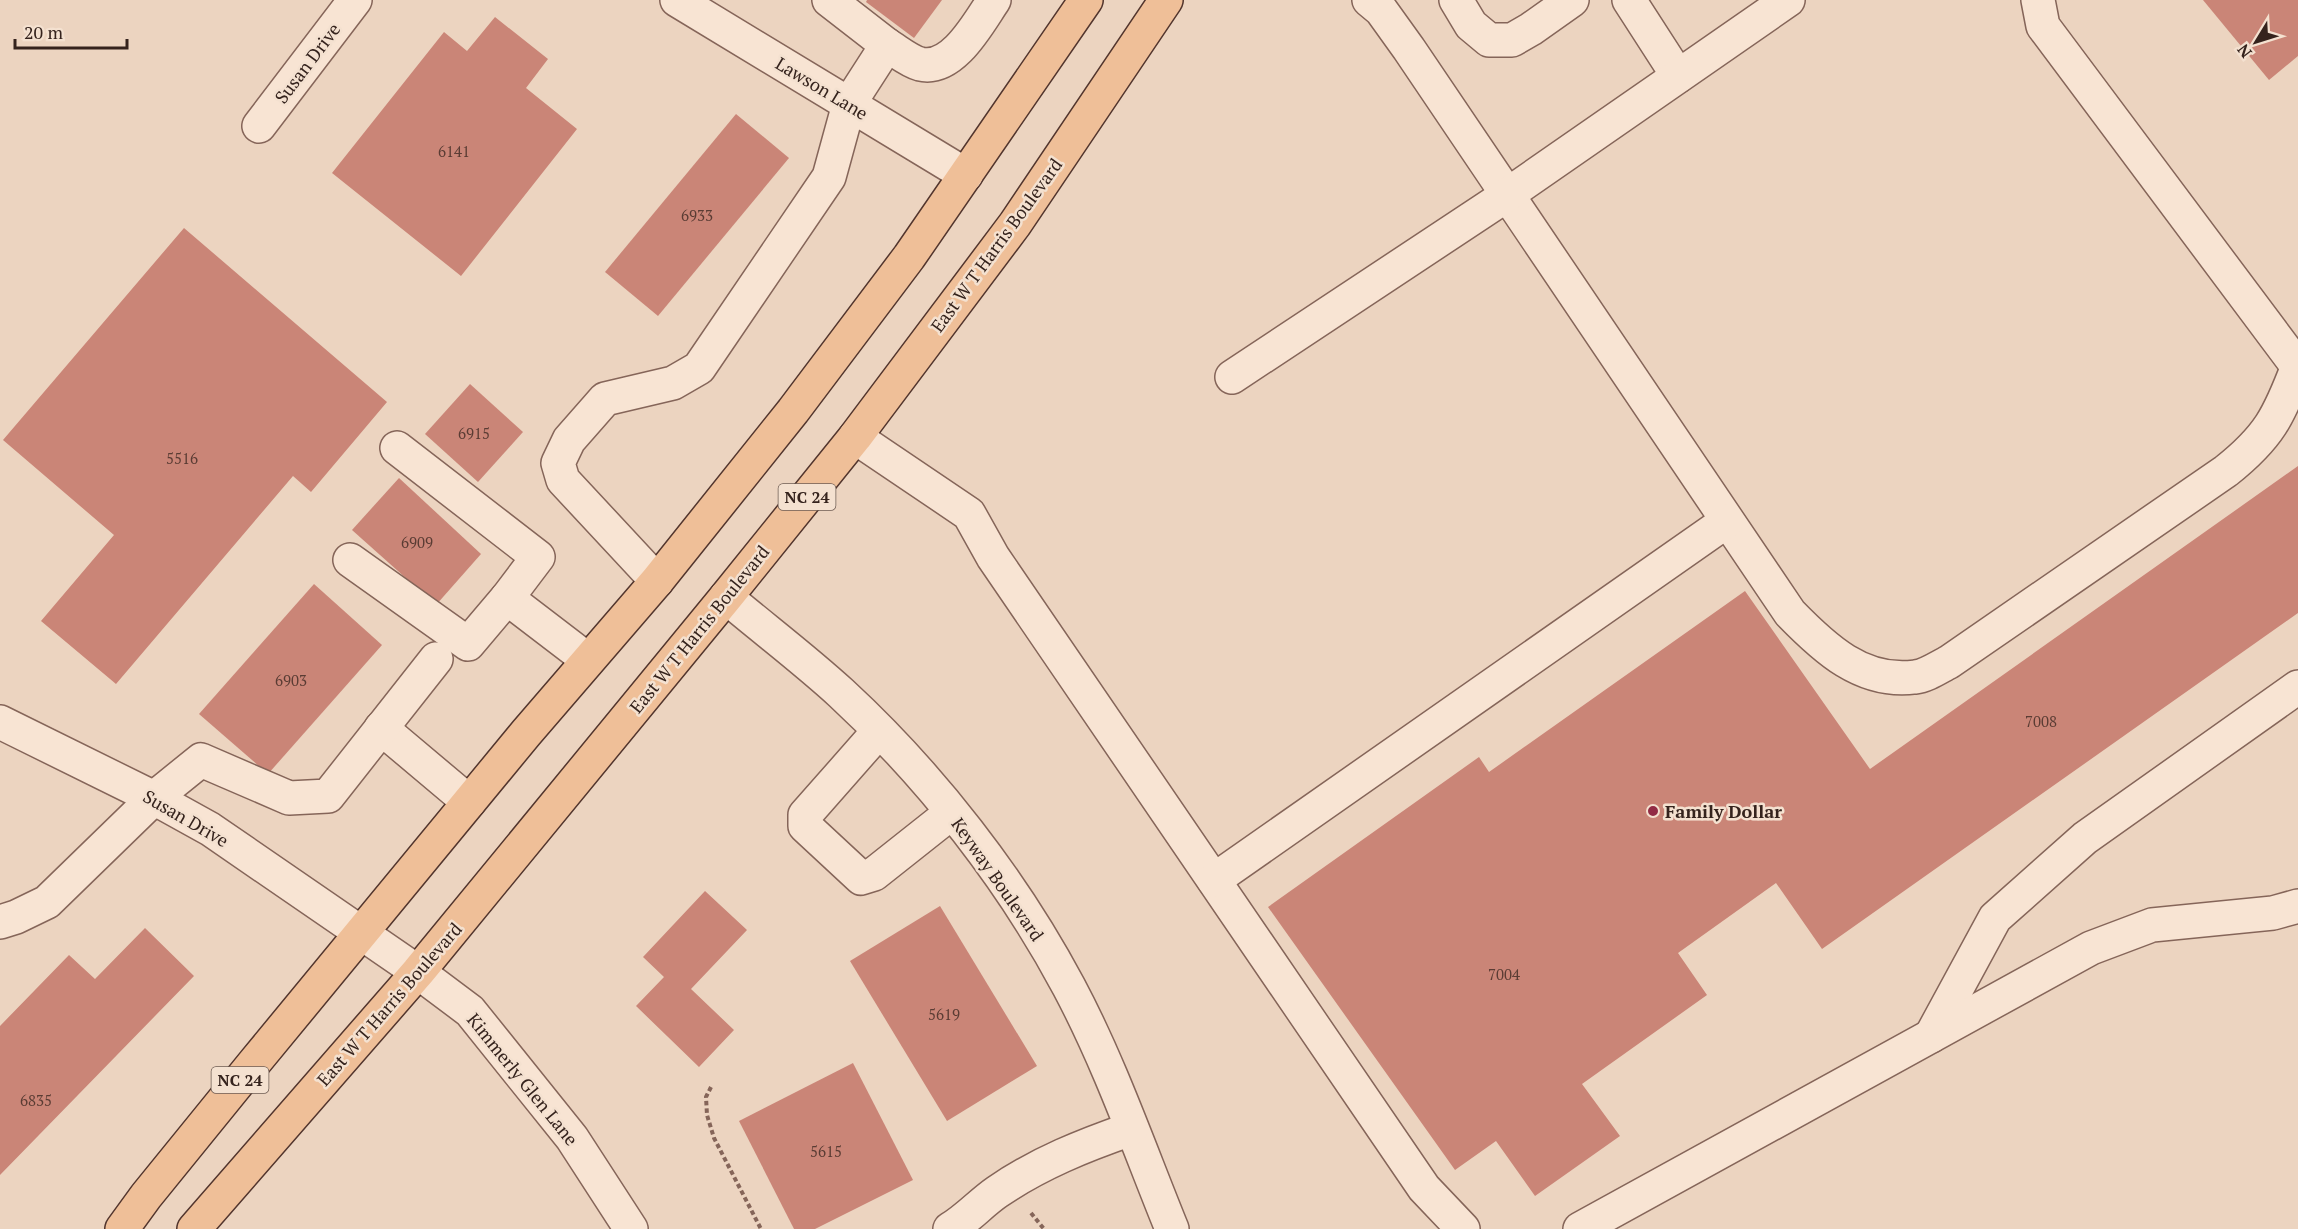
<svg xmlns="http://www.w3.org/2000/svg" width="2298" height="1229" font-family="'PT Serif',serif">
<style>
.building{fill:#ca8577}
.lines{fill:none;stroke-linecap:round;stroke-linejoin:round}
.minor-casing{stroke:#856559;stroke-width:36}
.major-casing{stroke:#52352d;stroke-width:36}
.path{stroke:#856559;stroke-width:4;stroke-dasharray:4.5 3;stroke-linecap:butt}
.minor{stroke:#f8e4d3;stroke-width:33}
.major{stroke:#efbf98;stroke-width:33}
.poi-dot{fill:#922b45;stroke:#f4e1d0;stroke-width:2}
.labels{text-anchor:middle;dominant-baseline:central;stroke-width:5;stroke-linejoin:round;paint-order:stroke}
.number-label{font-size:15px;fill:#5a3c34}
.shield{fill:#f4e1d0;stroke:#6e5c53;stroke-width:1.5}
.shield-label{font-size:16px;font-weight:bold;fill:#35231d}
.street-label{font-size:18px;fill:#35231d;stroke:#f4e1d0}
.poi-label{font-size:18px;font-weight:bold;fill:#35231d;stroke:#f4e1d0;text-anchor:start}
</style>
<rect width="100%" height="100%" fill="#ecd4c0"/>
<g class="building">
<polygon points="867,0 942,0 914,38 866,2"/>
<polygon points="2203,0 2298,0 2298,56 2269,80"/>
<polygon points="495,17 548,59 526,88 577,129 461,276 332,173 444,32 467,51"/>
<polygon points="736,114 789,158 658,316 605,272"/>
<polygon points="184,228 387,402 311,492 293,476 116,684 41,621 114,535 3,440"/>
<polygon points="470,384 523,432 478,482 425,434"/>
<polygon points="2298,466 2298,613 1822,949 1776,883 1678,953 1707,995 1582,1084 1620,1136 1535,1196 1496,1141 1455,1170 1268,907 1479,757 1489,772 1745,591 1870,769"/>
<polygon points="399,478 481,554 436,605 352,530"/>
<polygon points="314,584 382,645 268,774 199,714"/>
<polygon points="705,891 747,930 691,989 734,1030 699,1067 636,1006 664,977 643,957"/>
<polygon points="940,906 1037,1066 947,1121 850,961"/>
<polygon points="145,928 194,976 0,1175 0,1026 69,955 95,979"/>
<polygon points="853,1063 913,1180 815,1229 794,1229 739,1121"/>
</g>
<g class="lines">
<g class="minor-casing">
<g id="minor">
<polyline points="677,0 966,175"/>
<polyline points="829,0 887,45"/>
<path d="M 1369,0 L 1381,10 L 1409,49 L 1790,613 C 1824,648 1862,684 1915,677 C 1926,676 1939,667 1949,662 L 2226,471 C 2269,437 2279,416 2298,366"/>
<polyline points="1456,0 1471,25 1489,40 1512,40 1531,29 1572,0"/>
<polyline points="1629,0 1678,76"/>
<polyline points="2038,0 2043,26 2298,367"/>
<polyline points="259,126 355,0"/>
<polyline points="1232,377 1507,195 1788,0"/>
<polyline points="855,437 969,514 993,557 1424,1188 1463,1229"/>
<polyline points="397,448 538,557 507,598 588,660"/>
<polyline points="350,560 468,644 507,598"/>
<path d="M 657,581 L 563,480 L 558,463 L 569,440 L 605,399 L 673,383 L 699,368 L 829,177 L 849,104 L 887,45 C 897,51 909,61 920,64 C 953,72 979,22 994,0"/>
<path d="M 726,597 C 764,629 805,660 841,693 C 931,776 1012,880 1069,987 C 1110,1064 1139,1148 1172,1229"/>
<polyline points="0,722 154,798 210,829 418,972 470,1011 572,1138 631,1229"/>
<polyline points="381,728 469,802"/>
<polyline points="879,731 805,815 805,826 861,878 874,874 951,813"/>
<polyline points="1214,880 1727,521"/>
<polyline points="0,922 16,917 47,902 154,798 201,760 289,798 328,796 436,659"/>
<polyline points="1931,1036 1995,918 2085,838 2298,687"/>
<path d="M 950,1229 C 967,1219 981,1203 997,1192 C 1039,1163 1085,1145 1131,1129"/>
<polyline points="1580,1229 2091,948 2152,925 2273,913 2298,906"/>
</g>
</g>
<g class="major-casing">
<g id="major">
<polyline points="122,1229 146,1196 254,1063 526,733 657,581 793,411 909,257 1086,0"/>
<polyline points="194,1229 418,972 726,597 855,437 1015,224 1166,0"/>
</g>
</g>
<g class="path">
<polyline points="711,1087 706,1097 707,1115 714,1138 761,1229"/>
<polyline points="1031,1213 1044,1229"/>
</g>
<use href="#minor" class="minor"/>
<use href="#major" class="major"/>
</g>
<circle class="poi-dot" cx="1653" cy="811" r="6"/>
<g class="labels">
<g class="number-label">
<text x="454" y="151">6141</text>
<text x="697" y="215">6933</text>
<text x="474" y="433">6915</text>
<text x="182" y="458">5516</text>
<text x="417" y="542">6909</text>
<text x="291" y="680">6903</text>
<text x="2041" y="721">7008</text>
<text x="1504" y="974">7004</text>
<text x="944" y="1014">5619</text>
<text x="36" y="1100">6835</text>
<text x="826" y="1151">5615</text>
</g>
<g class="shield">
<rect x="778.5" y="484" width="57" height="26" rx="4.5"/>
<rect x="211.5" y="1067" width="57" height="26" rx="4.5"/>
</g>
<g class="shield-label">
<text x="807" y="497">NC 24</text>
<text x="240" y="1080">NC 24</text>
</g>
<g class="street-label">
<text transform="translate(307 63) rotate(-53)">Susan Drive</text>
<text transform="translate(822 88) rotate(31)">Lawson Lane</text>
<text transform="translate(996 245) rotate(-54)">East W T Harris Boulevard</text>
<text transform="translate(699 629) rotate(-51)">East W T Harris Boulevard</text>
<text transform="translate(186 818) rotate(30)">Susan Drive</text>
<text transform="translate(998 879) rotate(55)">Keyway Boulevard</text>
<text transform="translate(389 1004) rotate(-49)">East W T Harris Boulevard</text>
<text transform="translate(523 1079) rotate(51)">Kimmerly Glen Lane</text>
</g>
<g class="poi-label">
<text x="1665" y="811">Family Dollar</text>
</g>
</g>
<g transform="translate(2256 42) rotate(232)" stroke="#f4e1d0" stroke-width="4.5" paint-order="stroke">
<path d="M0-4.5L10 22L0 15L-10 22Z" fill="#35231d"/>
<text y="-9" font-size="16" font-weight="bold" text-anchor="middle" fill="#35231d">N</text>
</g>
<path d="M15 39v9h112v-9" fill="none" stroke="#35231d" stroke-width="3"/>
<text x="24" y="39" font-size="18" fill="#35231d" stroke="#f4e1d0" stroke-width="4.5" paint-order="stroke">20 m</text>
</svg>
